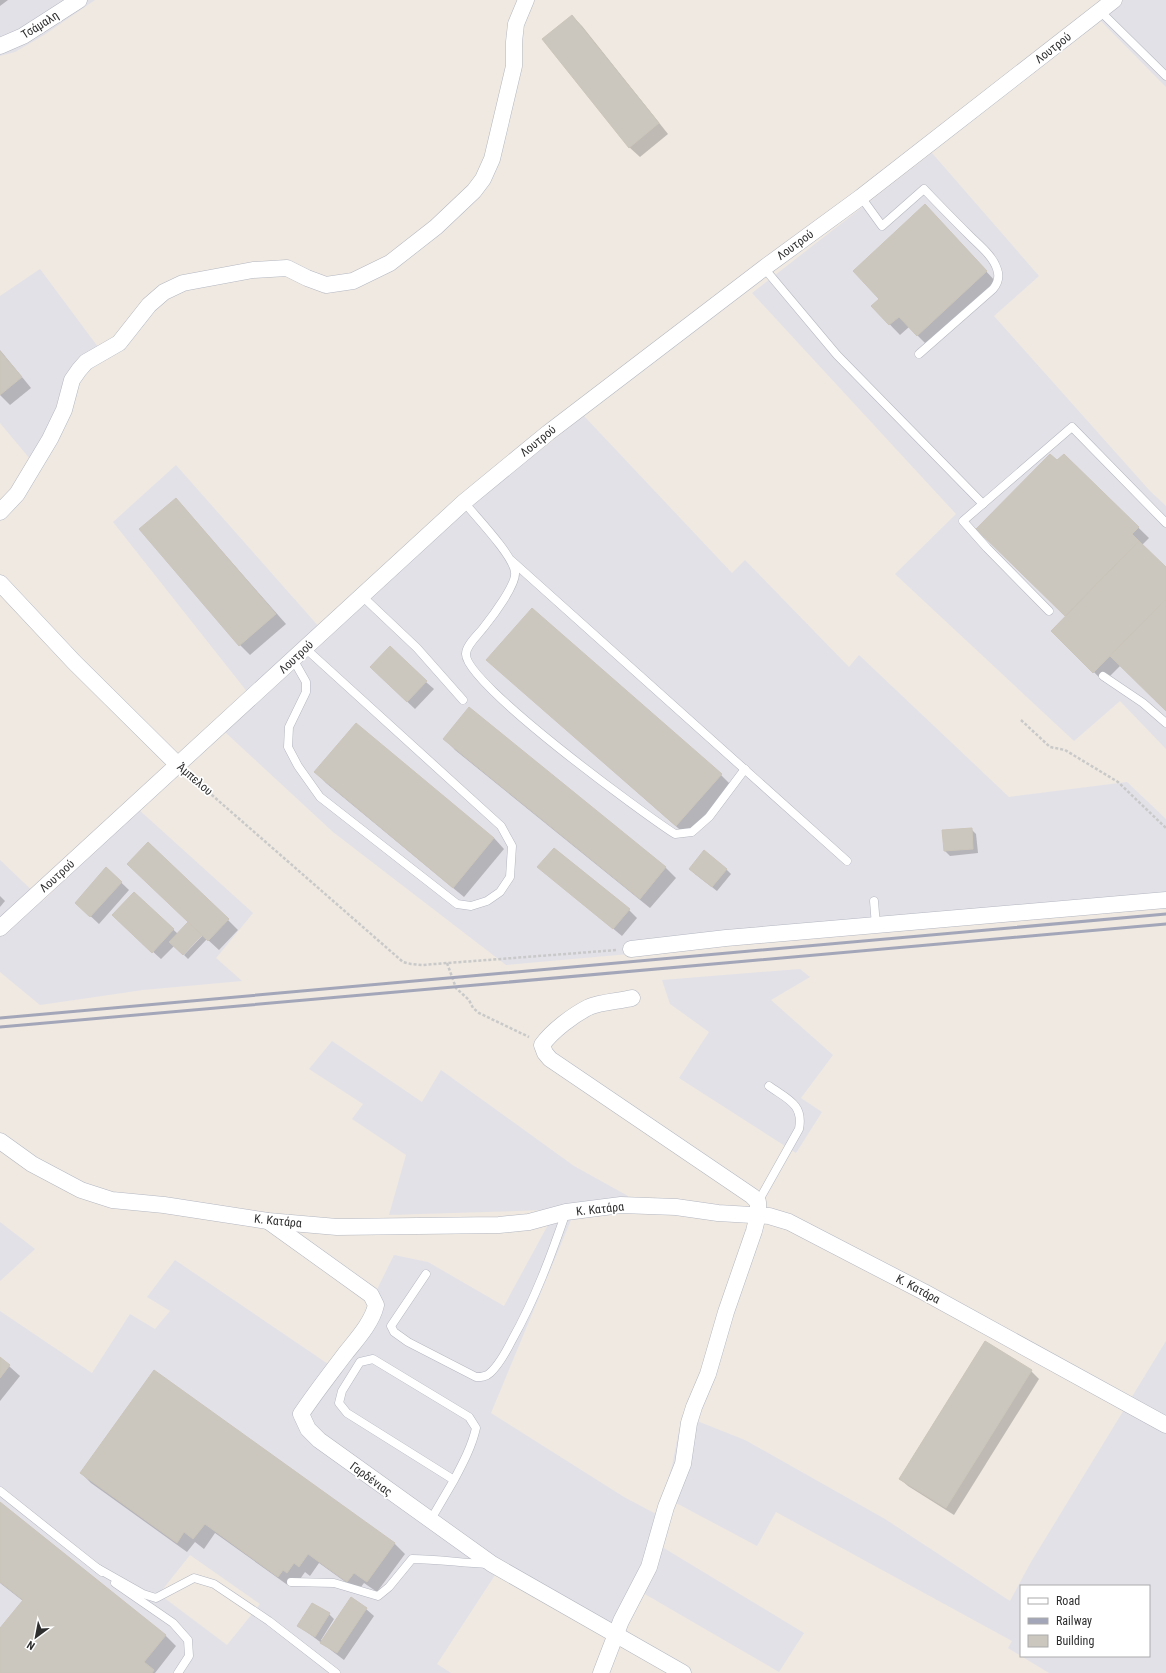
<svg xmlns="http://www.w3.org/2000/svg" width="1166" height="1673" font-family="'Roboto Condensed',sans-serif">
<style>
.industrial{fill:#e3e1e8;fill-rule:evenodd}
.shadow{fill:#0003}
.building{fill:#cbc7bf;stroke:#cbc5ba}
.lines{fill:none;stroke-linecap:round;stroke-linejoin:round}
.service-casing{stroke:#b4b7c1;stroke-width:9}
.minor-casing{stroke:#b4b7c1;stroke-width:17}
.path{stroke:#c9c9c9;stroke-width:2.5;stroke-dasharray:3 2;stroke-linecap:butt}
.service{stroke:#fff;stroke-width:8}
.minor{stroke:#fff;stroke-width:16}
.rail{stroke:#a3a6b8;stroke-width:3}
.labels{text-anchor:middle;dominant-baseline:central;stroke-width:3.5;stroke-linejoin:round;paint-order:stroke}
.street-label{font-size:12px;fill:#2e2e2e;stroke:#fff}
</style>
<rect width="100%" height="100%" fill="#efe9e1"/>
<g class="industrial">
<polygon points="0,0 95,0 44,35 15,52 0,56"/>
<polygon points="1123,0 1166,0 1166,87 1099,19"/>
<polygon points="932,153 1039,276 994,316 1150,491 1166,506 1166,749 1120,701 1074,741 895,574 956,514 752,293"/>
<polygon points="40,269 98,347 64,381 51,422 31,460 0,423 0,296"/>
<polygon points="584,416 732,573 745,560 849,667 859,655 1009,797 1127,782 1166,819 1166,906 506,965 333,832 225,732 256,703 113,522 176,465 328,637 481,497"/>
<polygon points="138,809 253,913 216,958 242,981 143,990 40,1005 0,972 0,860 43,901"/>
<polygon points="800,969 810,977 771,1000 833,1055 801,1098 822,1112 796,1153 679,1078 709,1032 670,1004 662,980"/>
<path d="M 332,1041 L 422,1102 L 441,1070 L 574,1166 L 628,1196 L 625,1212 L 571,1220 L 491,1413 L 624,1497 L 656,1514 L 649,1539 L 804,1633 L 779,1672 L 631,1586 L 608,1638 L 497,1572 L 437,1664 L 451,1673 L 0,1673 L 0,1311 L 92,1373 L 130,1314 L 155,1329 L 170,1311 L 147,1297 L 175,1260 L 331,1366 L 357,1330 L 394,1255 L 428,1262 L 504,1306 L 549,1223 L 546,1210 L 389,1215 L 406,1155 L 352,1119 L 363,1104 L 309,1069 ZM 190,1555 L 260,1604 L 227,1645 L 159,1594 Z"/>
<polygon points="0,1222 35,1249 0,1281"/>
<polygon points="1166,1341 1166,1673 1049,1673 1021,1656 1149,1656 1149,1586 1021,1586 1021,1656 1008,1648 1012,1641 776,1512 757,1546 663,1496 672,1466 682,1415 745,1440 885,1519 1010,1601 1031,1562"/>
</g>
<g class="shadow">
<polygon points="0,0 8,0 0,6"/>
<polygon points="572,16 582,26 668,134 640,157 629,147"/>
<polygon points="935,216 996,282 928,346 909,327 900,335 872,306 880,299"/>
<polygon points="0,350 31,388 10,405 0,395"/>
<polygon points="1064,455 1149,538 1142,545 1166,569 1166,709 1121,665 1104,682 1052,631 1067,617 978,529"/>
<polygon points="176,499 286,624 250,655 240,645"/>
<polygon points="488,660 721,775 731,785 687,836"/>
<polygon points="379,675 426,682 434,689 415,709"/>
<polygon points="445,739 665,867 676,878 650,908 455,750"/>
<polygon points="316,772 494,838 504,849 464,897 326,783"/>
<polygon points="971,829 976,834 978,853 950,856 945,851"/>
<polygon points="539,867 629,910 637,918 622,936"/>
<polygon points="107,869 129,890 99,924 84,910"/>
<polygon points="726,869 731,874 717,891 695,874"/>
<polygon points="134,893 178,934 228,920 238,930 219,950 207,939 188,959 184,955 203,935 201,934 174,946 161,959 121,923"/>
<polygon points="0,896 5,901 0,907"/>
<polygon points="985,1342 1031,1371 1039,1379 954,1515 908,1486 900,1479"/>
<polygon points="0,1358 20,1376 0,1401"/>
<polygon points="81,1473 394,1543 405,1554 377,1592 364,1583 358,1591 319,1563 310,1576 305,1572 298,1582 294,1580 289,1586 215,1533 204,1549 195,1542 187,1552 91,1483"/>
<polygon points="0,1503 165,1635 176,1646 155,1673 0,1673 0,1629 23,1601 0,1583"/>
<polygon points="366,1609 374,1616 344,1660 299,1626 329,1614 334,1619 321,1640 323,1641"/>
</g>
<g class="building">
<polygon points="572,15 659,123 629,148 542,39"/>
<polygon points="925,204 987,271 917,336 899,317 889,325 871,306 879,299 853,271"/>
<polygon points="0,351 22,377 0,395"/>
<polygon points="1050,454 1057,460 1064,454 1139,527 1132,534 1139,541 1065,616 976,529"/>
<polygon points="176,498 276,614 239,646 139,529"/>
<polygon points="1139,541 1166,567 1166,599 1093,673 1051,631"/>
<polygon points="1166,599 1166,711 1110,656"/>
<polygon points="532,608 722,774 676,826 486,660"/>
<polygon points="390,646 427,681 407,702 370,667"/>
<polygon points="469,707 666,867 640,899 443,739"/>
<polygon points="356,723 494,838 453,888 314,772"/>
<polygon points="972,828 973,849 944,851 942,830"/>
<polygon points="148,842 229,919 208,941 127,864"/>
<polygon points="554,848 630,909 613,929 537,867"/>
<polygon points="704,850 727,869 712,887 689,869"/>
<polygon points="106,867 122,882 90,917 75,903"/>
<polygon points="134,892 174,929 152,953 112,915"/>
<polygon points="188,922 202,935 183,955 169,942"/>
<polygon points="985,1341 1032,1370 946,1508 899,1479"/>
<polygon points="0,1357 10,1365 0,1378"/>
<polygon points="154,1370 395,1543 367,1582 354,1573 347,1582 308,1554 299,1567 294,1563 287,1573 283,1570 278,1577 205,1524 193,1539 184,1532 177,1543 80,1473"/>
<polygon points="0,1502 166,1635 144,1662 154,1670 152,1673 0,1673 0,1628 23,1600 0,1582"/>
<polygon points="351,1597 367,1608 337,1653 320,1643"/>
<polygon points="312,1603 330,1613 315,1637 297,1626"/>
</g>
<g class="lines">
<g class="service-casing">
<g id="service">
<polyline points="1100,11 1166,76"/>
<path d="M 861,197 L 882,226 L 924,189 C 939,205 954,220 970,236 C 979,245 993,256 997,269 C 1000,277 998,283 993,289 L 919,354"/>
<polyline points="764,268 837,355 983,504"/>
<path d="M 464,502 C 476,517 513,555 515,572 C 517,584 492,617 484,627 C 479,634 466,645 466,654 C 464,683 644,814 675,834 L 692,832 L 709,817 L 745,769"/>
<polyline points="512,561 847,861"/>
<polyline points="362,596 417,648 463,700"/>
<polyline points="1049,611 987,548 963,521 1072,427 1166,523"/>
<polyline points="293,659 306,682 306,692 289,727 288,747 298,766 320,797 457,904 471,906 487,901 500,892 510,877 512,846 501,826 305,648"/>
<polyline points="1103,676 1143,703 1166,723"/>
<polyline points="874,901 876,926"/>
<path d="M 758,1202 L 799,1129 C 804,1104 787,1099 769,1086"/>
<path d="M 426,1274 L 391,1326 L 394,1332 L 408,1342 L 476,1377 C 481,1377 486,1377 490,1373 C 498,1366 507,1350 512,1340 C 535,1299 551,1256 566,1212"/>
<polyline points="0,1491 102,1572"/>
<path d="M 430,1521 L 454,1480 C 463,1463 472,1446 476,1428 L 469,1417 L 373,1359 L 360,1362 L 342,1391 L 339,1403 L 347,1413 L 454,1480"/>
<polyline points="97,1568 143,1594 156,1598 194,1578 214,1584 269,1621 336,1673"/>
<path d="M 291,1582 L 334,1583 L 378,1596 L 389,1587 L 412,1559 C 437,1559 462,1563 487,1564"/>
<polyline points="115,1583 173,1623 188,1640 189,1656 178,1673"/>
</g>
</g>
<g class="minor-casing">
<g id="minor">
<polyline points="0,46 23,36 79,0"/>
<polyline points="0,512 17,494 50,439 64,410 72,380 79,370 86,362 119,343 149,305 164,292 183,283 253,270 287,268 307,278 326,285 353,281 390,263 436,227 474,191 483,179 492,159 514,66 514,42 516,24 526,0"/>
<polyline points="0,583 74,662 178,765"/>
<polyline points="0,928 464,502 548,433 764,268 861,197 1114,0"/>
<polyline points="631,949 726,938 1166,900"/>
<polyline points="0,1141 32,1164 81,1190 112,1200 164,1205 268,1221 337,1227 499,1225 529,1222 566,1212 621,1205 676,1207 718,1213 769,1216 789,1222 924,1292 1166,1425"/>
<path d="M 268,1221 L 371,1295 L 376,1305 C 372,1323 356,1340 345,1354 C 330,1374 315,1393 301,1414 L 308,1429 L 319,1440 L 492,1564 L 683,1673"/>
<path d="M 601,1673 L 621,1621 L 649,1567 L 666,1507 L 683,1464 L 689,1423 L 694,1407 L 708,1374 L 726,1312 L 754,1231 L 758,1215 L 758,1202 L 752,1196 L 550,1059 L 545,1053 L 542,1045 C 552,1031 573,1015 589,1007 C 600,1002 620,1001 632,998"/>
</g>
</g>
<g class="path">
<polyline points="1021,720 1050,747 1065,750 1118,782 1166,828"/>
<polyline points="189,775 403,962 411,964 422,965 617,950"/>
<polyline points="447,963 456,988 469,1000 473,1008 479,1013 529,1037"/>
</g>
<use href="#service" class="service"/>
<use href="#minor" class="minor"/>
<g class="rail">
<polyline points="0,1018 1166,914"/>
<polyline points="0,1027 1166,924"/>
</g>
</g>
<g class="labels">
<g class="street-label">
<text transform="translate(40 25) rotate(-32)">Τσάμαλη</text>
<text transform="translate(1053 48) rotate(-38)">Λουτρού</text>
<text transform="translate(795 245) rotate(-36)">Λουτρού</text>
<text transform="translate(538 441) rotate(-39)">Λουτρού</text>
<text transform="translate(296 657) rotate(-43)">Λουτρού</text>
<text transform="translate(195 779) rotate(41)">Άμπελου</text>
<text transform="translate(57 876) rotate(-42)">Λουτρού</text>
<text transform="translate(600 1209) rotate(-6)">Κ. Κατάρα</text>
<text transform="translate(278 1221) rotate(6)">Κ. Κατάρα</text>
<text transform="translate(918 1289) rotate(28)">Κ. Κατάρα</text>
<text transform="translate(371 1479) rotate(36)">Γαρδένιας</text>
</g>
</g>
<rect x="1020" y="1585" width="130" height="72" fill="#ffffff" stroke="#ababab"/>
<rect x="1028" y="1598" width="20" height="6" fill="#ffffff" stroke="#ababab"/>
<text x="1056" y="1605" font-size="12" fill="#2e2e2e">Road</text>
<rect x="1028" y="1618" width="20" height="6" fill="#a3a6b8" stroke="#ababab"/>
<text x="1056" y="1625" font-size="12" fill="#2e2e2e">Railway</text>
<rect x="1028" y="1635" width="20" height="12" fill="#cbc7bf" stroke="#ababab"/>
<text x="1056" y="1645" font-size="12" fill="#2e2e2e">Building</text>
<g transform="translate(36 1637) rotate(212)" stroke="#ffffff" stroke-width="3" paint-order="stroke">
<path d="M0-3L7 15L0 10L-7 15Z" fill="#2e2e2e"/>
<text y="-6" font-size="11" font-weight="bold" text-anchor="middle" fill="#2e2e2e">N</text>
</g>
</svg>
